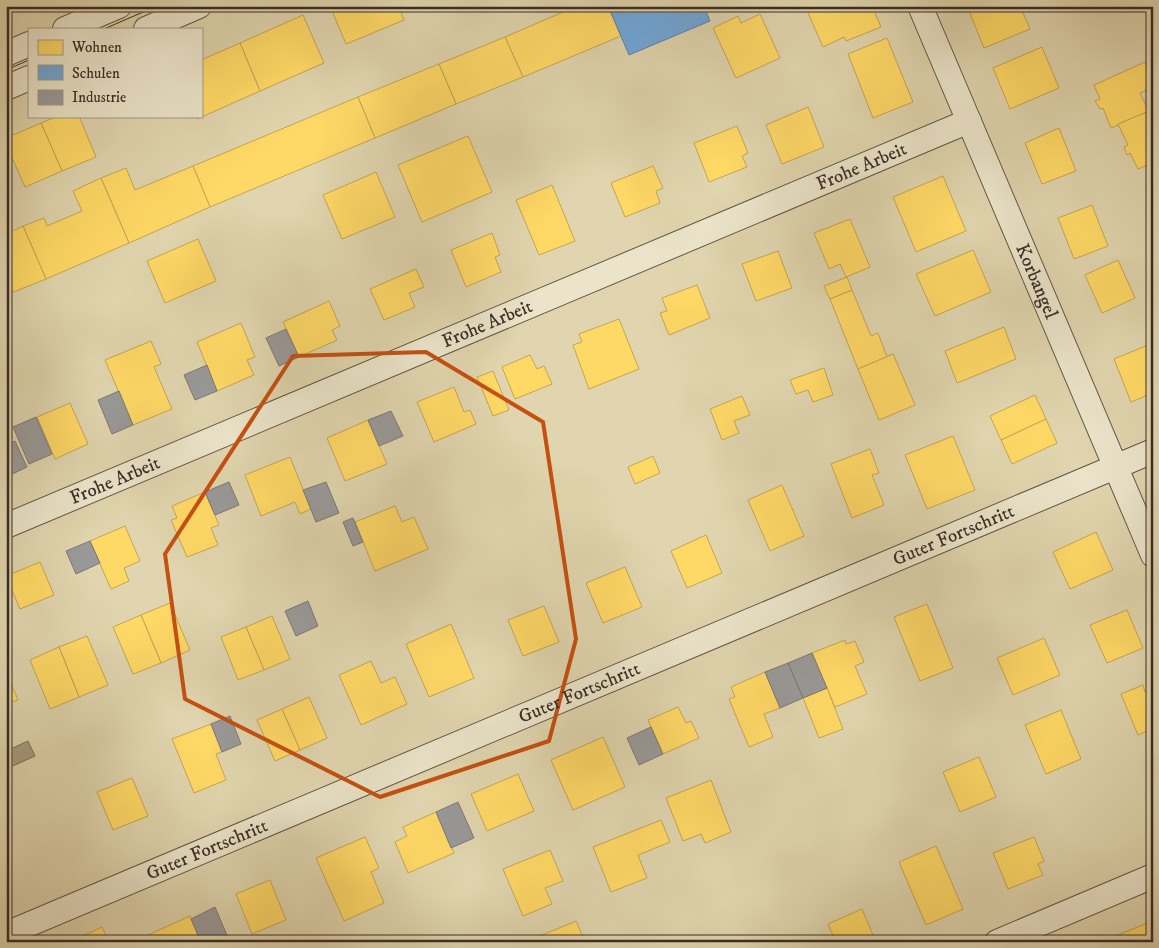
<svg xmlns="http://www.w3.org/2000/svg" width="1159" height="948" font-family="'IM FELL DW Pica',serif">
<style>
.water{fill:#a79c80;stroke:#7b705c}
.homes{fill:#ffd966;stroke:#c4a553}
.schools{fill:#6fa8dc;stroke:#5f83a5}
.industry{fill:#999;stroke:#7c7976}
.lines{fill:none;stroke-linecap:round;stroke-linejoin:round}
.street-casing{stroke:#635748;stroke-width:26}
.street{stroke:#ebe4ca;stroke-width:24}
.tram{stroke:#392d26;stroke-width:1}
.marked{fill:none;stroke:#c55011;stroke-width:4;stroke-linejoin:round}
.labels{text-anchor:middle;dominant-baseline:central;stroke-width:5;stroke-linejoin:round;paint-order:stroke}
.street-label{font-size:19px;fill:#392d26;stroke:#ebe4ca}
</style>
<rect width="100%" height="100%" fill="#e0d5ae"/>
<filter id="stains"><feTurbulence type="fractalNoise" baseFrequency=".004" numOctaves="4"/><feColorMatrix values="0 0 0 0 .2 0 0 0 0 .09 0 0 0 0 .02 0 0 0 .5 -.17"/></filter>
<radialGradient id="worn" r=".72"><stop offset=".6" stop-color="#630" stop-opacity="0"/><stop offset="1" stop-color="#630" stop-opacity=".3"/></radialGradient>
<polygon class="water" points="28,741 35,756 6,769 6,751"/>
<g class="homes">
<polygon points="330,6 398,6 404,20 346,44"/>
<polygon points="433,6 446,6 435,11"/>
<polygon points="577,6 608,6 621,36 523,77 505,37"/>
<polygon points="805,6 872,6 881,27 846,41 844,37 823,47"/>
<polygon points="967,6 1020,6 1030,29 984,48"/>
<polygon points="1146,6 1153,6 1153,18"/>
<polygon points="760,14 780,58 736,78 713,28 738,16 741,23"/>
<polygon points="303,15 324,63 260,91 240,43"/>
<polygon points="505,37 523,77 456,104 439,64"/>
<polygon points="887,38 913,102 873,118 848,54"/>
<polygon points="240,43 260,91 197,119 196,116 201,116 201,60"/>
<polygon points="1042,47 1059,88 1010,109 993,68"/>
<polygon points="1145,62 1153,79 1153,87 1140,93 1149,111 1111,128 1103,108 1100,109 1095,101 1100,99 1094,85"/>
<polygon points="439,64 456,104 375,138 358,97"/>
<polygon points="358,97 375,138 210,207 193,166"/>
<polygon points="808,107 824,147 782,164 766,125"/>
<polygon points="1149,111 1153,120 1153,163 1138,169 1130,153 1127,155 1124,147 1128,145 1118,124"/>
<polygon points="58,116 79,116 96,157 62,171 41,123"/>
<polygon points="41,123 62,171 25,187 6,144 6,138"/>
<polygon points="737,126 748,153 742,156 747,167 709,182 694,143"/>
<polygon points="1059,128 1076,171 1042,184 1025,143"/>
<polygon points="468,136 492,192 422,222 398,165"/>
<polygon points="193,166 210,207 129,243 101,178 126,168 135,190"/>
<polygon points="653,166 663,188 656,191 660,203 625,217 611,183"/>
<polygon points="376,172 395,217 342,239 323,195"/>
<polygon points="943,176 966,231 916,252 893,197"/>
<polygon points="101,178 129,243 46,279 23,226 44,218 47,226 82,211 73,191"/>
<polygon points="1153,184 1153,200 1146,186"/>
<polygon points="552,185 575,241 539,255 516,200"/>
<polygon points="1092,205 1108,246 1074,259 1058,218"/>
<polygon points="850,219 870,267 846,277 840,264 829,269 814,233"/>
<polygon points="23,226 46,279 6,295 6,234"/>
<polygon points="492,233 500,255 495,257 501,272 466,287 451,250"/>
<polygon points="198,239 216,281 165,303 147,261"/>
<polygon points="973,250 991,292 935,316 916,274"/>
<polygon points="778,251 792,288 756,301 742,264"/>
<polygon points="1118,260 1135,298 1102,313 1085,275"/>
<polygon points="416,269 424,287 409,293 415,307 384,320 370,289"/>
<polygon points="847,277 852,290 830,299 824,286"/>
<polygon points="697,285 710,318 669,335 660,313 667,311 662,298"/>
<polygon points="852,290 871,336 878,333 887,357 858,369 830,299"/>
<polygon points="329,301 340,326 332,330 337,340 299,357 283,322"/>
<polygon points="619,319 639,369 589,389 573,345 582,342 579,334"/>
<polygon points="241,323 255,357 247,360 254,375 217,391 197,342"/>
<polygon points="1004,327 1016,359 957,383 945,351"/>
<polygon points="151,341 161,364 154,367 172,409 133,425 105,360"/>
<polygon points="1153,343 1153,393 1131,402 1114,359"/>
<polygon points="893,354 915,405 879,420 858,369"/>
<polygon points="530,355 537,369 544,366 552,384 515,399 502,367"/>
<polygon points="824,368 833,395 813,402 808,390 796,394 790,380"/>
<polygon points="493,371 509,410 493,416 477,377"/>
<polygon points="454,387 464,412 470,410 476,424 434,442 417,402"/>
<polygon points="1035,395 1046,419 1001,440 990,416"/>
<polygon points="742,396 750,415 734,421 739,433 722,440 710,409"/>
<polygon points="70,403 88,444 55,459 37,417"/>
<polygon points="1046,419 1057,443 1012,464 1001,440"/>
<polygon points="368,420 387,464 345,481 327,438"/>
<polygon points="953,436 975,490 927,509 905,455"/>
<polygon points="870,449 879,473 872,475 884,505 852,518 831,464"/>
<polygon points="653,456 660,473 635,484 628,467"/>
<polygon points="290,457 311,509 300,514 295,502 261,516 245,475"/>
<polygon points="782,485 804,536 770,551 748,500"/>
<polygon points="205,492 219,525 211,528 218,545 187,557 171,520 177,518 172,506"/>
<polygon points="395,506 402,522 414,517 428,549 375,571 355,522"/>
<polygon points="125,526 140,561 124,568 129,581 111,589 90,541"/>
<polygon points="1096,532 1113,570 1070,589 1053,552"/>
<polygon points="706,535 722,573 687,588 671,551"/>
<polygon points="40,562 54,595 20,609 6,576"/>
<polygon points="625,567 642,607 603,623 586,583"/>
<polygon points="170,603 190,650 161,663 141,615"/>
<polygon points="927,604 953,668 920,681 894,617"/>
<polygon points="544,606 559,642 523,656 508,620"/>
<polygon points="1127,610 1143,648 1107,663 1090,625"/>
<polygon points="141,615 161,663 133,674 113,627"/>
<polygon points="272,616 290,659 264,670 246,627"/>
<polygon points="451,624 474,678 429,697 406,644"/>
<polygon points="246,627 264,670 238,680 221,637"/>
<polygon points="87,636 108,685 79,697 59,647"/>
<polygon points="1044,638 1060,675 1013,695 997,658"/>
<polygon points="845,640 846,644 855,641 864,662 855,666 867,694 835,707 812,653"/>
<polygon points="59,647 79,697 50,709 30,660"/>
<polygon points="371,661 381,683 395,677 407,704 361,725 339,675"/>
<polygon points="6,671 18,700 6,704"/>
<polygon points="765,672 780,708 764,714 773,737 749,747 729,699 735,697 731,687"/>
<polygon points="1143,685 1145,692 1153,688 1153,729 1138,735 1121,694"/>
<polygon points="827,688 843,729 819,738 803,698"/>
<polygon points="309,697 327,738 300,750 282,709"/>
<polygon points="678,707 686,723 691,721 699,738 663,754 648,720"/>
<polygon points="282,709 300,750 275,761 257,720"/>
<polygon points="1061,710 1081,759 1046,774 1025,725"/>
<polygon points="211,724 222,752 216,754 226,780 194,793 172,739"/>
<polygon points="603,737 625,787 573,810 551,760"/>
<polygon points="979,757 996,797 960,812 943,772"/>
<polygon points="518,774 534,811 487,831 471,794"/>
<polygon points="132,778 148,816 113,830 97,792"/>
<polygon points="711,780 731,832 705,843 701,834 683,841 666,798"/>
<polygon points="436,812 454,853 408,873 395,842 407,836 403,827"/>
<polygon points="661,820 670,842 638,855 647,878 611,892 593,847"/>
<polygon points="365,837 379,868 371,872 384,903 344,921 316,858"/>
<polygon points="1034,837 1044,861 1038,864 1043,875 1008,889 993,853"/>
<polygon points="936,846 963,909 926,925 899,862"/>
<polygon points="550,850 563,881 545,888 552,904 523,916 503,869"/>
<polygon points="270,880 286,920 252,934 236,894"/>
<polygon points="862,909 876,942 836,942 828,924"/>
<polygon points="190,916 201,942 151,942 148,935"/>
<polygon points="576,921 585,942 537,942 535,938"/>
<polygon points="1153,921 1153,942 1111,942 1110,938"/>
<polygon points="102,927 109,942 70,942"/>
</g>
<polygon class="schools" points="608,6 704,6 710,21 629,55"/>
<g class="industry">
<polygon points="286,329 299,357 279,366 266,338"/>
<polygon points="207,365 217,391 195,400 184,375"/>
<polygon points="119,391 133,425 112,434 98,400"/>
<polygon points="391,411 403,436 379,446 368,420"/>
<polygon points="36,417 52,454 29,464 13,427"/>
<polygon points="15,441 27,467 8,476 6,471 6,445"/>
<polygon points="229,482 239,505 215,515 205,492"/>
<polygon points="326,482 339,513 316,522 303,490"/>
<polygon points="353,518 363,542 353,546 343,522"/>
<polygon points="90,541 100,563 76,574 66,551"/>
<polygon points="308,601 318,626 296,636 285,611"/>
<polygon points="6,640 11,652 6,654"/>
<polygon points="812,653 827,688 803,698 788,663"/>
<polygon points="788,663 803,698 780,708 765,672"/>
<polygon points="230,716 241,744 222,752 211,724"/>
<polygon points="651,727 663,754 639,765 627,738"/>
<polygon points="458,802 474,838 451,848 436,812"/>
<polygon points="215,907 229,940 225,942 201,942 191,919"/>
</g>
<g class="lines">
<g class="street-casing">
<g id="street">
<path id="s1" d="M 920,6 L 1153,555"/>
<polyline points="65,29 119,6"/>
<polyline points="146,29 199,6"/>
<polyline points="6,54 29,44"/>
<polyline points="6,88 29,78"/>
<path id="s2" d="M 6,526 L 969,121"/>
<path id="s3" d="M 6,934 L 1153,451"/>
<polyline points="997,942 1153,876"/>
</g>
</g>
<use href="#street" class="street"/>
<g class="tram">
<polyline points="104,29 157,6"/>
<polyline points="6,70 29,60"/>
</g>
</g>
<path class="marked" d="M 426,352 L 543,422 L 576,639 L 549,741 L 380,797 L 185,699 L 165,554 L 293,356 Z"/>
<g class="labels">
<g class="street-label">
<text stroke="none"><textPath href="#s2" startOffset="928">Frohe Arbeit</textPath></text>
<text stroke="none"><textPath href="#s1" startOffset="299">Korbangel</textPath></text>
<text stroke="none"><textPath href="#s2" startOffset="522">Frohe Arbeit</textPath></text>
<text stroke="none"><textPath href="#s2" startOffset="118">Frohe Arbeit</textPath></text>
<text stroke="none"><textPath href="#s3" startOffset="1028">Guter Fortschritt</textPath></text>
<text stroke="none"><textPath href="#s3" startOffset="622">Guter Fortschritt</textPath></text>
<text stroke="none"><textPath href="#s3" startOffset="218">Guter Fortschritt</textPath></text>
</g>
</g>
<rect width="1159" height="948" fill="none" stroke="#e0d5ae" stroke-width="25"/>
<rect x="8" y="8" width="1144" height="933" fill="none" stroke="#392d26" stroke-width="2.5"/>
<rect x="12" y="12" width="1134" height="923" fill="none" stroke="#392d26"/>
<rect x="28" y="28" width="175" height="90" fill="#ebe4ca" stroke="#a49b88"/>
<rect x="38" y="40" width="25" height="15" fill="#ffd966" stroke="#a49b88"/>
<text x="72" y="52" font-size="15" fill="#392d26">Wohnen</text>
<rect x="38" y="65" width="25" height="15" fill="#6fa8dc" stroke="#a49b88"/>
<text x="72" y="78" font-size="15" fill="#392d26">Schulen</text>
<rect x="38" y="90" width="25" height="15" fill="#999999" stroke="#a49b88"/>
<text x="72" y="102" font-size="15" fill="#392d26">Industrie</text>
<rect width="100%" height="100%" filter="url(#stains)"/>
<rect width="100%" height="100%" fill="url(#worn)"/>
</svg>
